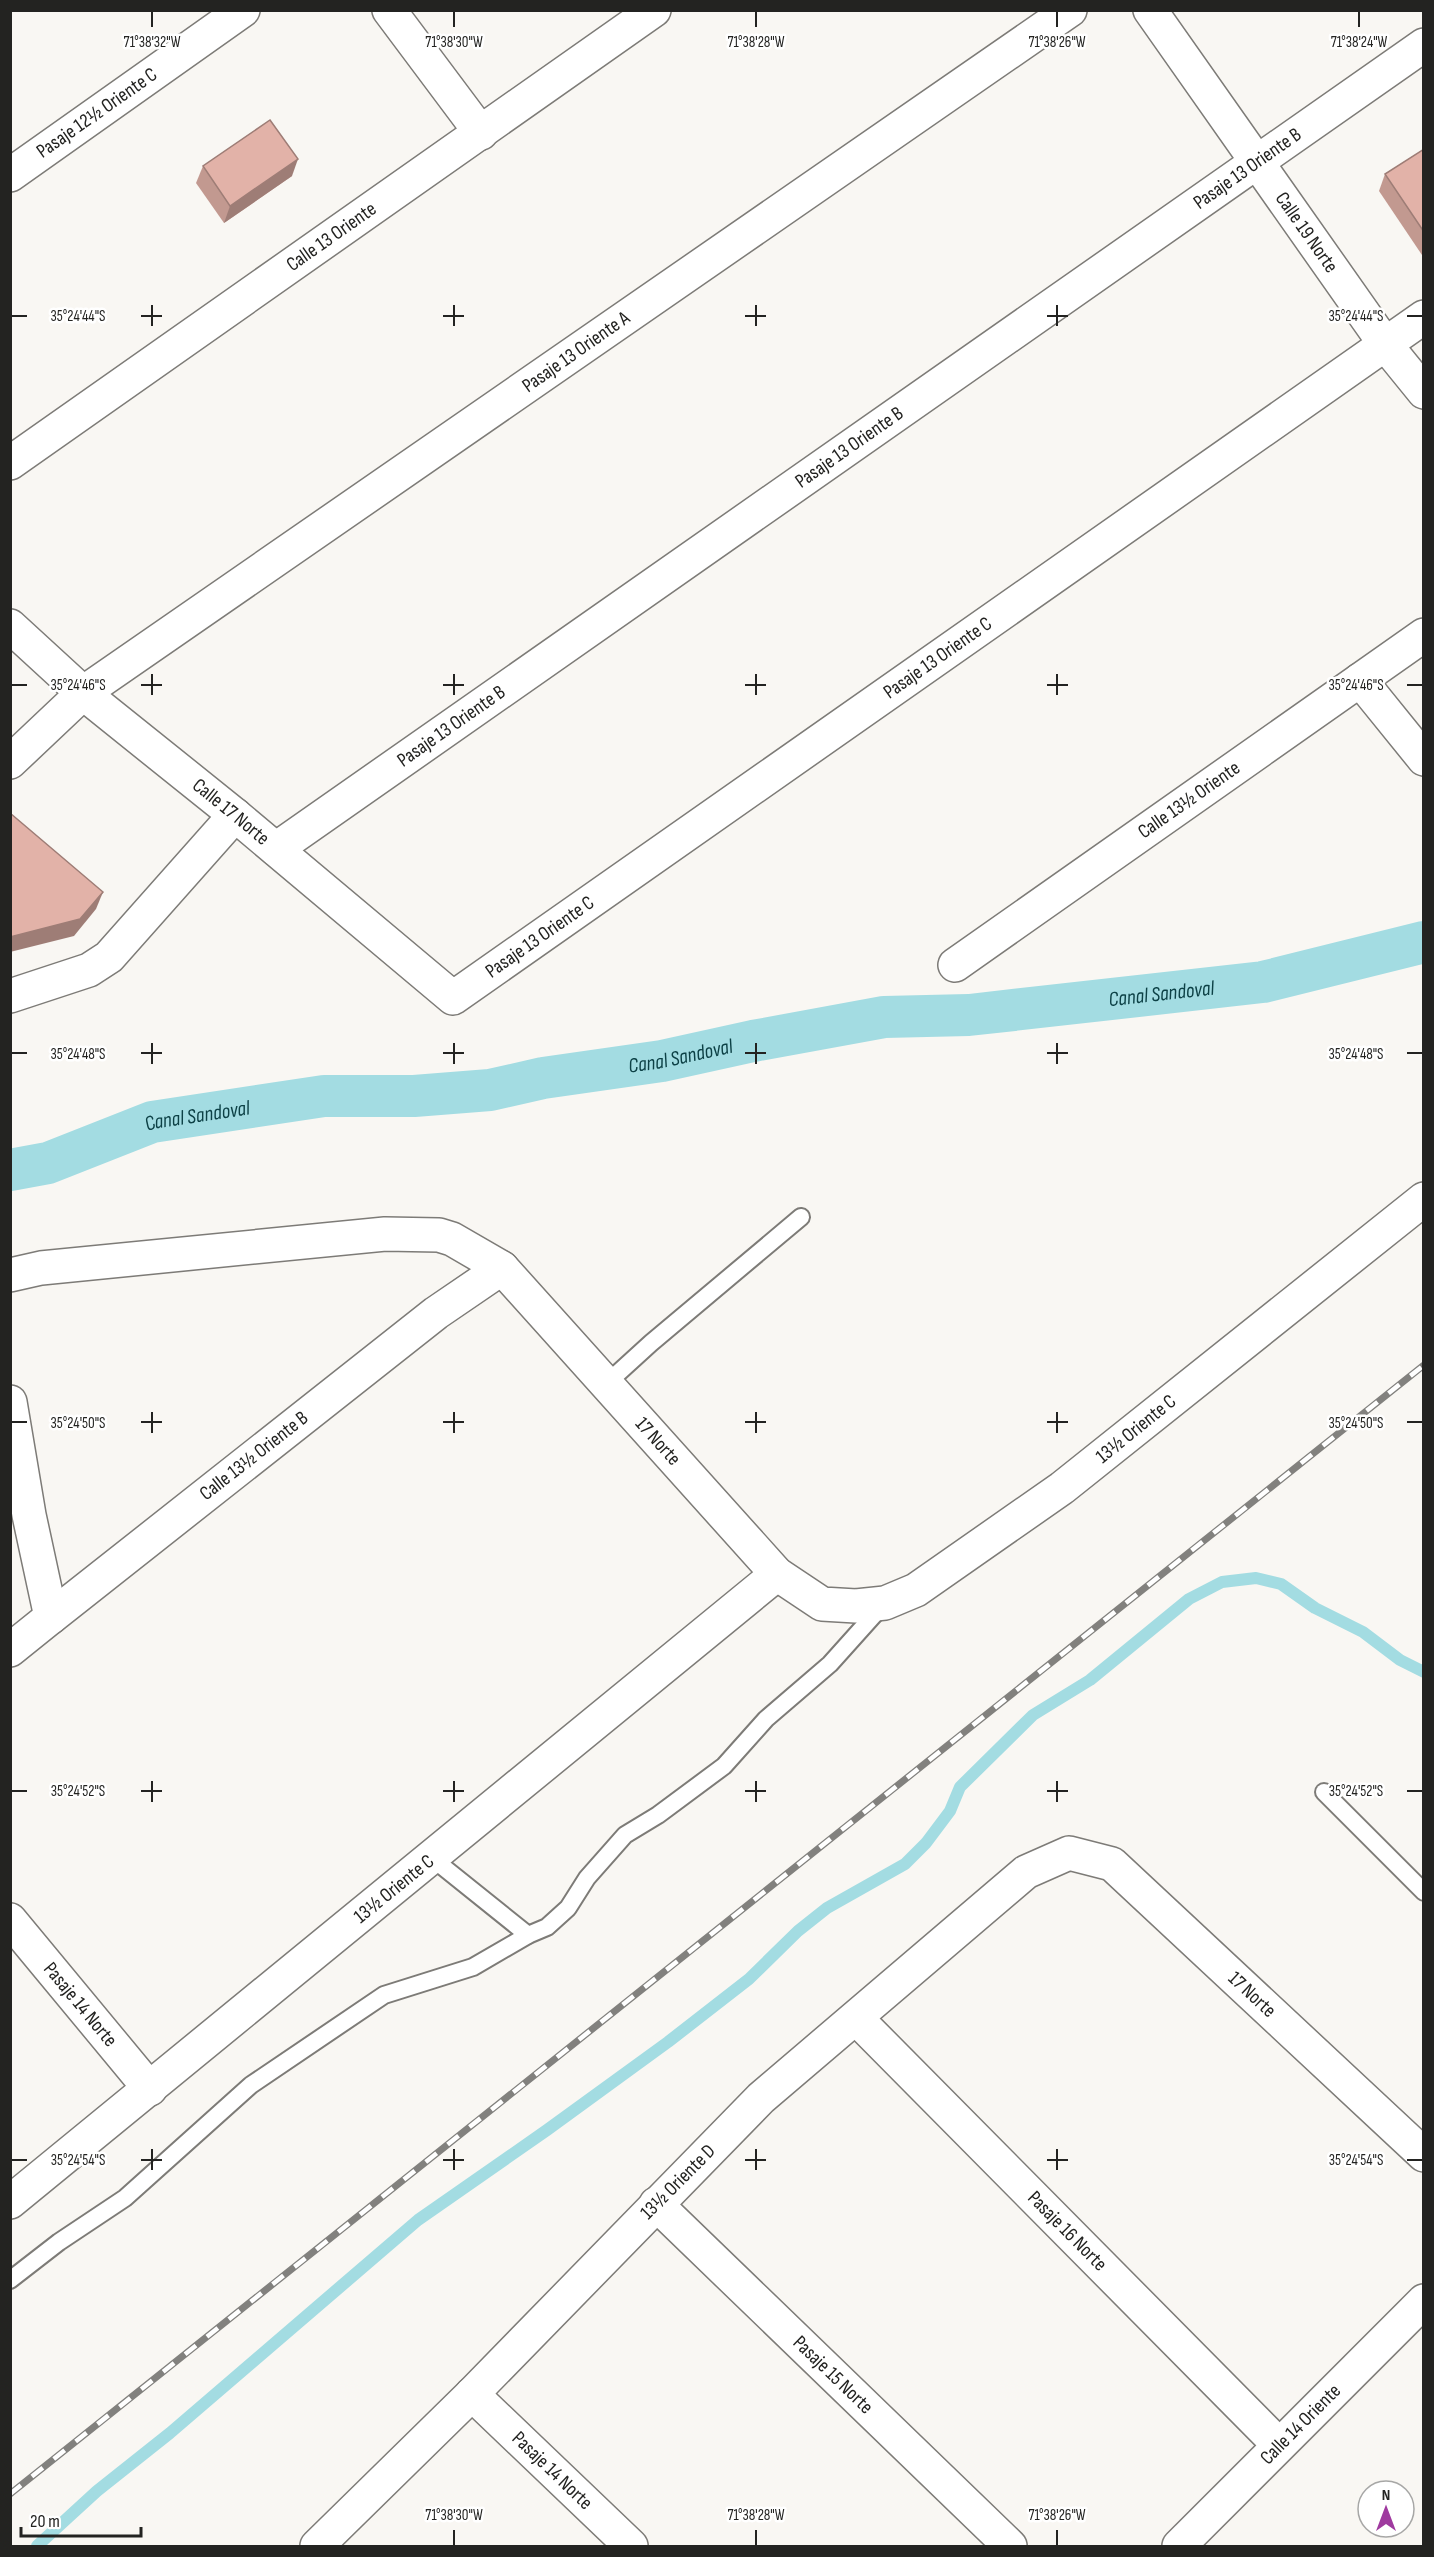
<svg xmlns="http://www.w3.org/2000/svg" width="1434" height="2557" font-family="'Sofia Sans Condensed',sans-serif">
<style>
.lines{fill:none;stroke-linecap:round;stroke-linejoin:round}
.stream{stroke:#a3dce2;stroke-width:12}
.canal{stroke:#a3dce2;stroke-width:42}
.lane-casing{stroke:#7d7b77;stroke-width:20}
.street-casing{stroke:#7d7b77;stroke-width:36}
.secondary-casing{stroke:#7d7b77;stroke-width:36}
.lane{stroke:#fff;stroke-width:16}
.street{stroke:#fff;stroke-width:33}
.secondary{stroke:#fff;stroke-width:33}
.rail-casing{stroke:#82817e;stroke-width:7}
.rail{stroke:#fff;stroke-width:4.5;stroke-dasharray:14;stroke-linecap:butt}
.wall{fill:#c29990}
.shaded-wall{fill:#9e7d76}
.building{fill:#e2b2a8;stroke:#9e7d76;stroke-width:1.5}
.ticks{fill:none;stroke:#232321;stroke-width:2}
.labels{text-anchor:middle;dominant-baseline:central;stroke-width:5;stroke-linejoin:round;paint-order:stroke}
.street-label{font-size:20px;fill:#232321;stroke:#fff}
.water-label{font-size:21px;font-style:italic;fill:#0d4146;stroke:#fff}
.ticks-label{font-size:15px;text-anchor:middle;fill:#232321;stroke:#fff;stroke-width:5;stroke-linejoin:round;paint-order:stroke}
</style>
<rect width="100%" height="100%" fill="#f9f7f3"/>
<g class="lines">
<polyline class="stream" points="37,2546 97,2491 170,2433 418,2220 547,2130 668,2042 749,1979 798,1931 827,1908 905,1864 926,1843 950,1811 960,1787 1033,1715 1090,1680 1189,1599 1222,1582 1256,1578 1281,1584 1315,1608 1363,1632 1400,1660 1424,1672"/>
<path class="canal" id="s1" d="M 10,1170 L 48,1163 L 152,1122 L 324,1096 L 414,1096 L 490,1090 L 543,1078 L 662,1061 L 753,1041 L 884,1017 L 969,1015 L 1263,982 L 1424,942"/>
<g class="lane-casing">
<g id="lane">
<polyline points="606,1384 651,1343 801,1217"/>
<polyline points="1324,1792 1424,1892"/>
<polyline points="432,1858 528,1935"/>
<polyline points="10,2280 59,2242 125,2198 251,2085 384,1995 473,1967 528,1935 547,1927 568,1908 587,1878 625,1835 658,1815 724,1766 766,1719 830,1664 882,1606"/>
</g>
</g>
<g class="street-casing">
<g id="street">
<polyline points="389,10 481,133"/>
<path id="s2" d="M 1070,10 L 83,693 L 235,815 L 453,998 L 1424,317"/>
<path id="s3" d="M 1150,10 L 1385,344 L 1424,392"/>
<polyline points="10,175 243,10"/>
<polyline points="1360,680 1424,759"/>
<path id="s4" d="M 276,849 L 1424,45"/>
<polyline points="955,965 1424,635"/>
<polyline points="10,996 89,970 109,957 235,815"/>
<path id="s5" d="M 10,1275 L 41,1268 L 385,1234 L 439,1235 L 452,1239 L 502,1268 L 777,1574 L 822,1604 L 856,1606 L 885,1603 L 916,1590 L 1062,1488 L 1424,1199"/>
<polyline points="51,1617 436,1313 502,1268"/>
<path id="s6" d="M 10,1920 L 150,2089"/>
<path id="s7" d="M 856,2018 L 1279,2445"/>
<polyline points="10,2202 777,1574"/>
<path id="s8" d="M 656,2204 L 1010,2546"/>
<path id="s9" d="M 472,2394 L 631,2546"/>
<path id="s10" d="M 317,2546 L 472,2394 L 761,2098 L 1026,1872 L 1069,1853 L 1112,1864 L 1424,2155"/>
</g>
</g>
<g class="secondary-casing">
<g id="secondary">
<path id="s11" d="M 10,463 L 654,10"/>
<polyline points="10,626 83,693 10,762"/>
<polyline points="10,1402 29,1515 51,1617 10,1650"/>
<path id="s12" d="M 1179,2546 L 1424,2301"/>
</g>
</g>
<use href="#lane" class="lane"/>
<use href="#street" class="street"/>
<use href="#secondary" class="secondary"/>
<g class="rail-casing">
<polyline id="rail" points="10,2494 1424,1365"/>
</g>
<use href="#rail" class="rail"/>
</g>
<g class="wall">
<polygon points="1424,149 1424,258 1379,191 1385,174"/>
<polygon points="203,166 292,176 224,223 196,183"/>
</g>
<g class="shaded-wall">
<polygon points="298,159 292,176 224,223 230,206"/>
<polygon points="103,892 96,909 74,936 10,952 10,937"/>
</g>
<g class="building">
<polygon points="270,120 298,159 230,206 203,166"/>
<polygon points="1424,149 1424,232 1385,174"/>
<polygon points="10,813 103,892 80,919 10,937"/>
</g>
<path class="ticks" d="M 152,12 L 152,27M 454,12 L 454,27M 756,12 L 756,27M 1057,12 L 1057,27M 1359,12 L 1359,27M 152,305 L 152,326M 454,305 L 454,326M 756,305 L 756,326M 1057,305 L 1057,326M 12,316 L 27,316M 141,316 L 162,316M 443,316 L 464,316M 745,316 L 766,316M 1047,316 L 1068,316M 1407,316 L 1422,316M 152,674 L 152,695M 454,674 L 454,695M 756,674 L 756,695M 1057,674 L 1057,695M 12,685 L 27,685M 141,685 L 162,685M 443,685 L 464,685M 745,685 L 766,685M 1047,685 L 1068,685M 1407,685 L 1422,685M 152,1043 L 152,1064M 454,1043 L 454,1064M 756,1043 L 756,1064M 1057,1043 L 1057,1064M 12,1053 L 27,1053M 141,1053 L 162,1053M 443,1053 L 464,1053M 745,1053 L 766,1053M 1047,1053 L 1068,1053M 1407,1053 L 1422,1053M 152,1412 L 152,1433M 454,1412 L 454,1433M 756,1412 L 756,1433M 1057,1412 L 1057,1433M 12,1422 L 27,1422M 141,1422 L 162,1422M 443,1422 L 464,1422M 745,1422 L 766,1422M 1047,1422 L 1068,1422M 1407,1422 L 1422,1422M 152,1781 L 152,1802M 454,1781 L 454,1802M 756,1781 L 756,1802M 1057,1781 L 1057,1802M 12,1791 L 27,1791M 141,1791 L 162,1791M 443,1791 L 464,1791M 745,1791 L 766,1791M 1047,1791 L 1068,1791M 1407,1791 L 1422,1791M 152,2149 L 152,2170M 454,2149 L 454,2170M 756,2149 L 756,2170M 1057,2149 L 1057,2170M 12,2160 L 27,2160M 141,2160 L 162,2160M 443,2160 L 464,2160M 745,2160 L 766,2160M 1047,2160 L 1068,2160M 1407,2160 L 1422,2160M 454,2530 L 454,2545M 756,2530 L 756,2545M 1057,2530 L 1057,2545"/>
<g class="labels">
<g class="street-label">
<text transform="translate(97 113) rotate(-35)">Pasaje 12½ Oriente C</text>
<text stroke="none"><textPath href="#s4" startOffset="1186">Pasaje 13 Oriente B</textPath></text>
<text stroke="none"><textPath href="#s3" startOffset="272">Calle 19 Norte</textPath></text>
<text stroke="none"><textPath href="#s11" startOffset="393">Calle 13 Oriente</textPath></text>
<text transform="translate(576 352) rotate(-35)">Pasaje 13 Oriente A</text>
<text stroke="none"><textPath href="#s4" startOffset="700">Pasaje 13 Oriente B</textPath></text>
<text stroke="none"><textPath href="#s2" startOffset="2272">Pasaje 13 Oriente C</textPath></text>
<text stroke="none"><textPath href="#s4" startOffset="214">Pasaje 13 Oriente B</textPath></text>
<text transform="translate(1189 800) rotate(-35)">Calle 13½ Oriente</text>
<text stroke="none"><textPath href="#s2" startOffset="1390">Calle 17 Norte</textPath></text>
<text stroke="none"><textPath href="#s2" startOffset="1786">Pasaje 13 Oriente C</textPath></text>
<text transform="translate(1136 1429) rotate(-39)">13½ Oriente C</text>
<text stroke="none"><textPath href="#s5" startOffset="736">17 Norte</textPath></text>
<text transform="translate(254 1456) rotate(-38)">Calle 13½ Oriente B</text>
<text transform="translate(394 1889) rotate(-39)">13½ Oriente C</text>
<text stroke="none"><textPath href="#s10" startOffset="1262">17 Norte</textPath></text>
<text stroke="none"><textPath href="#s6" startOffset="110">Pasaje 14 Norte</textPath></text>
<text transform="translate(678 2182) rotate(-45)">13½ Oriente D</text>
<text stroke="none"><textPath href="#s7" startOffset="300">Pasaje 16 Norte</textPath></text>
<text stroke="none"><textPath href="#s8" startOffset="246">Pasaje 15 Norte</textPath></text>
<text stroke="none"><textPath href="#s12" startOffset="172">Calle 14 Oriente</textPath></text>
<text stroke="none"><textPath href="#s9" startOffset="111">Pasaje 14 Norte</textPath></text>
</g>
<g class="water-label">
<text stroke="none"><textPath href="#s1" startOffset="1170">Canal Sandoval</textPath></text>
<text stroke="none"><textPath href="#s1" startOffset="684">Canal Sandoval</textPath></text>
<text stroke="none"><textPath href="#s1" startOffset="196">Canal Sandoval</textPath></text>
</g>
</g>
<g class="ticks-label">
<text x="152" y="47">71°38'32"W</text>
<text x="454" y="47">71°38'30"W</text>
<text x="756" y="47">71°38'28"W</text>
<text x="1057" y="47">71°38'26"W</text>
<text x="1359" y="47">71°38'24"W</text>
<text x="78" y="321">35°24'44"S</text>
<text x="1356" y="321">35°24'44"S</text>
<text x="78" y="690">35°24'46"S</text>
<text x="1356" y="690">35°24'46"S</text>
<text x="78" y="1059">35°24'48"S</text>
<text x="1356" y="1059">35°24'48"S</text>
<text x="78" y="1428">35°24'50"S</text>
<text x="1356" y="1428">35°24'50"S</text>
<text x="78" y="1796">35°24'52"S</text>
<text x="1356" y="1796">35°24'52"S</text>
<text x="78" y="2165">35°24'54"S</text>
<text x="1356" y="2165">35°24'54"S</text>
<text x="454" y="2520">71°38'30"W</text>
<text x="756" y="2520">71°38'28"W</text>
<text x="1057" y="2520">71°38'26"W</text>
</g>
<rect width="1434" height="2557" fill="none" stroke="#232321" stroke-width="24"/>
<g transform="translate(1386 2509)"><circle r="28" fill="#ffffff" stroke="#a7a7a6" stroke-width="1.5"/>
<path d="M0-4.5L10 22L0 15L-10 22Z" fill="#9f3a9f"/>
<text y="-9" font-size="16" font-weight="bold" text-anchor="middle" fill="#232321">N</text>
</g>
<path d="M21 2527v9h120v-9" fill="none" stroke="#232321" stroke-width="3"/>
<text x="30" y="2527" font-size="18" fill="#232321" stroke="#ffffff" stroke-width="4.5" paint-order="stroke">20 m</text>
</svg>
